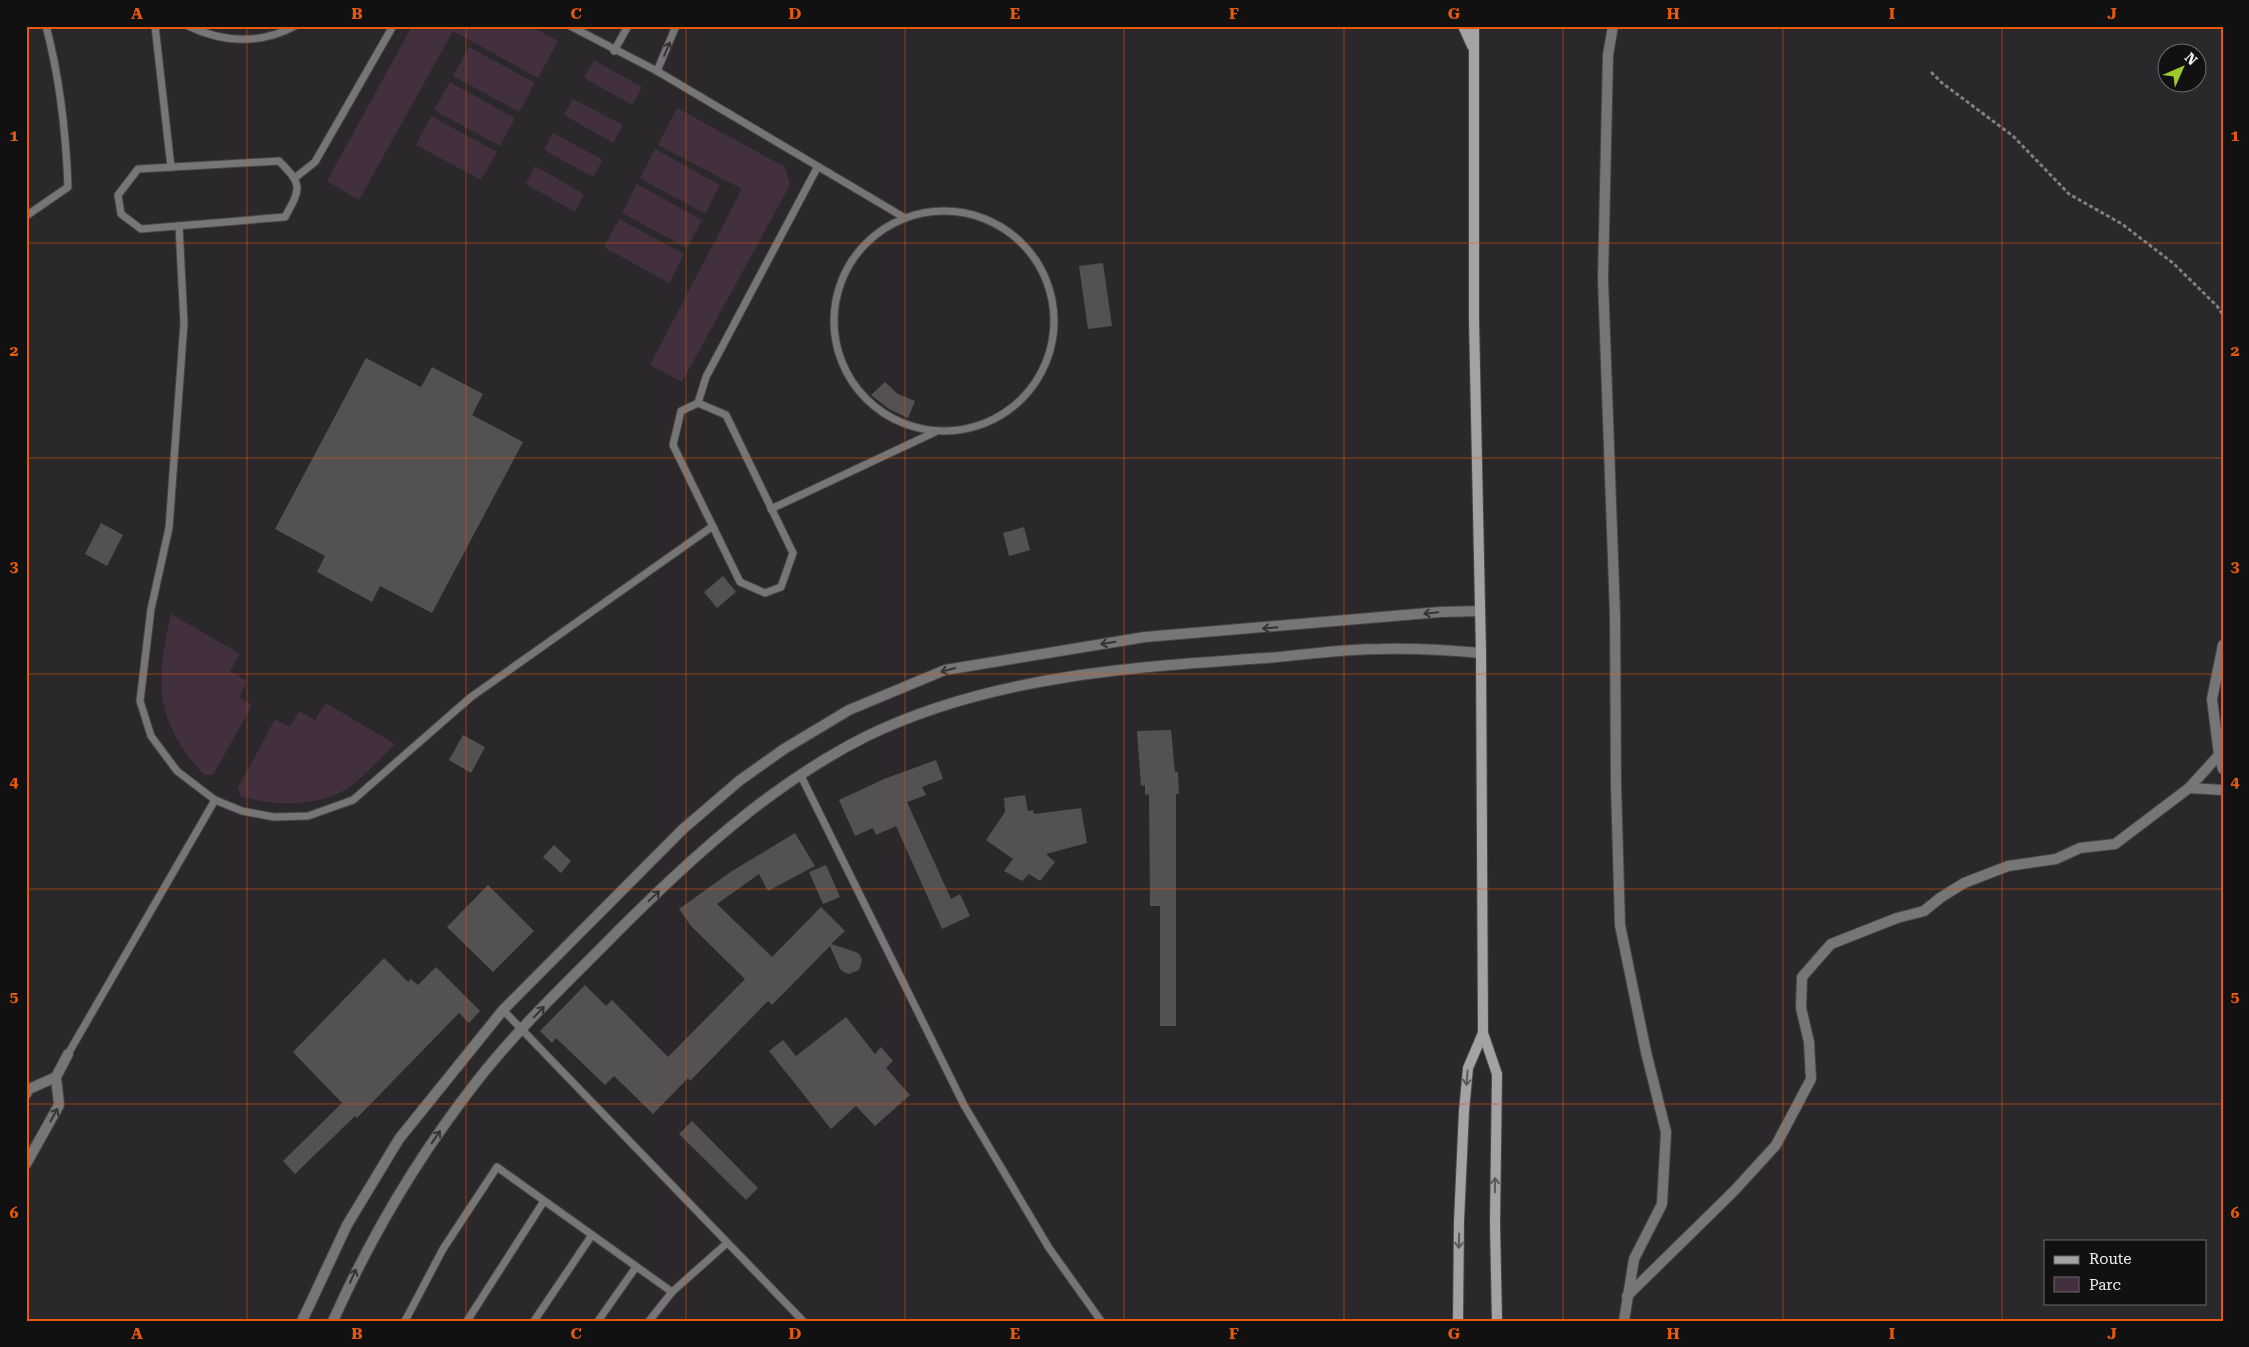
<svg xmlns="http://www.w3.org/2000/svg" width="2249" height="1347" font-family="'Roboto Serif',serif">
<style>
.green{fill:#42303e}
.building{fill:#545153}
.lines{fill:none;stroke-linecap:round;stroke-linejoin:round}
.service-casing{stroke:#464446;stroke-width:9}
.minor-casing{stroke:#464446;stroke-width:12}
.secondary-casing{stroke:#464446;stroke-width:12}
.path{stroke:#807e80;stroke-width:3;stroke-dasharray:4 2.5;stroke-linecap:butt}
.service{stroke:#777677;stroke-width:7}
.minor{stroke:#777677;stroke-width:10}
.secondary{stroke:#a4a2a4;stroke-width:10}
.oneway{stroke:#353435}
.oneway2{stroke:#5b5a5b}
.grid{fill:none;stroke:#e8590c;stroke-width:1;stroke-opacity:0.55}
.neatline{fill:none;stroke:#e8590c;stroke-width:2}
.grid-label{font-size:16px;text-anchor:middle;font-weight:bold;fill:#e8590c}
</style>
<rect width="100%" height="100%" fill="#2a282a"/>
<g class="green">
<polygon points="412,26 531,26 558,41 538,78 453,31 359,200 327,181"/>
<polygon points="469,47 535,83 519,112 453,76"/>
<polygon points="594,60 642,87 632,105 584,78"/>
<polygon points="450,82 515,118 500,146 434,110"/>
<polygon points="573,99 623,125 613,143 564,115"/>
<polygon points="677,108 785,167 790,185 682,382 650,365 742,189 658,145"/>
<polygon points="431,116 497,152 481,180 416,145"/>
<polygon points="553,133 603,160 593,177 544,150"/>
<polygon points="655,149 720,185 705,214 640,178"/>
<polygon points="535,166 584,194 575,212 526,184"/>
<polygon points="637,184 702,220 687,248 622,213"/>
<polygon points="619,219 684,254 669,283 604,247"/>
<path d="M 171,614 L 240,654 L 230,671 L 247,681 L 239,697 L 252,705 L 213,775 L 204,775 C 155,721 155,683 171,614 Z"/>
<path d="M 326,703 L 395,744 C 383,756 358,783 343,791 C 312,807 272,806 240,796 L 238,788 L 275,719 L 290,727 L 299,711 L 315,720 Z"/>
</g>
<g class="building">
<polygon points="1103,263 1112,326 1088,329 1079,266"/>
<polygon points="366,358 421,387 432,367 483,394 472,415 523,442 432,613 380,586 372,602 317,572 325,556 275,529"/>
<polygon points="885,382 898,394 915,401 908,418 889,409 871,395"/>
<polygon points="101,523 123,535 107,566 85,554"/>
<polygon points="1024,527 1030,550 1009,556 1003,533"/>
<polygon points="723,576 736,592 717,608 704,592"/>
<polygon points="1171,730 1175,772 1178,772 1179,794 1176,794 1176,1026 1160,1026 1160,906 1150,906 1149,794 1145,795 1145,785 1141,786 1137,731"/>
<polygon points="463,735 485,747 471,773 449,760"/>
<polygon points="936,760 943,779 922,787 926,795 907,802 951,899 960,894 970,916 942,929 896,826 876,835 873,828 855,836 839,800 884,779"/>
<polygon points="1025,795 1028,811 1033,810 1034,814 1081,808 1087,843 1046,854 1055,862 1040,881 1029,874 1022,881 1004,871 1013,859 986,840 1005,812 1004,798"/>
<polygon points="795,833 815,866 768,891 759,874 717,904 772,957 821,907 845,931 831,944 856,952 860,955 862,960 859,970 849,974 844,972 840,969 830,946 772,1005 768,1001 690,1081 688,1078 653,1114 614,1076 605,1085 556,1038 552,1043 540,1031 585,985 606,1006 612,1000 668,1057 745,979 691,926 679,909 732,871"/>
<polygon points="554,845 571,861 561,873 543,857"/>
<polygon points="826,865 840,897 823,904 809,872"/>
<polygon points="488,885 534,931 493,972 447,927"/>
<polygon points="384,958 408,982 411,979 418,985 436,967 480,1011 469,1023 459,1013 357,1118 355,1116 295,1174 283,1161 342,1103 293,1052"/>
<polygon points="846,1017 875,1054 881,1047 893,1061 886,1068 910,1095 875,1126 856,1106 831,1129 769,1051 783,1040 796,1056"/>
<polygon points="692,1121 758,1188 746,1200 679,1134"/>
</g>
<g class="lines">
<g class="service-casing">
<g id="service">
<polyline points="155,26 171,167"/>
<path d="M 188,26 C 224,43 259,45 295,26"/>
<polyline points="570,26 657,71 905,218"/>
<polyline points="614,51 628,26"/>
<polyline points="657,71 676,26"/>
<path d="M 279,161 C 303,185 301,188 285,217 L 141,229 L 121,214 L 118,195 L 138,169 Z"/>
<polyline points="296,177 315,162 393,26"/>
<circle cx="944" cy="321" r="110"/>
<path d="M 26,216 L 68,187 C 66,133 60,79 46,26"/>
<polyline points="179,226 184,323 169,528 151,609 140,701 151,736 177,771 215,800 242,811 274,817 308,816 353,800 471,697 713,526"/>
<polygon points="698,403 726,415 793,553 781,587 765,593 740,582 673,445 681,411"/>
<polyline points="698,403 706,377 817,168"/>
<polyline points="771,509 935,432"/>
<polyline points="800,774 964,1105 1049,1248 1101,1321"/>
<polyline points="503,1010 803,1321"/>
<polyline points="68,1054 215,800"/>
<polyline points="405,1321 443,1249 497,1167 672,1292"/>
<polyline points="467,1321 544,1201"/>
<polyline points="534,1321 592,1235"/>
<polyline points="598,1321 636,1267"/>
<polyline points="649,1321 672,1292 727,1243"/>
</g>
</g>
<g class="minor-casing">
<g id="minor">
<polyline points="1613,26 1608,55 1603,279 1615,615 1616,785 1620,925 1646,1052 1666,1132 1662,1204 1634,1259 1624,1321"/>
<polyline points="2223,645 2212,699 2219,755 2223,769"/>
<polyline points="2189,788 2223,790"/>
<polyline points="26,1094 29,1089 56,1077"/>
<polyline points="26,1164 59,1105 56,1077 68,1054"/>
<polyline points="1627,1296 1734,1191 1776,1145 1811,1079 1809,1042 1801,1008 1802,977 1831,944 1897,918 1924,911 1940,898 1964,883 2008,866 2056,859 2080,848 2115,844 2189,788 2219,755"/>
<polyline points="302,1321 347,1225 399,1139 503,1010 683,829 739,781 784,749 849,710 945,670 1145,637 1440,612 1480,611"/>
<path d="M 333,1321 C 371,1236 419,1155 477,1081 C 519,1027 571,979 619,930 C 693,856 773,783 867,736 C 990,676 1132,667 1266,658 C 1304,655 1342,649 1381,649 C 1414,648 1447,650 1481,653"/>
</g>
</g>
<g class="secondary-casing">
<g id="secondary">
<polyline points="1463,26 1472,46"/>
<polyline points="1474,26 1474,320 1481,653 1483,1033 1497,1074 1495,1223 1497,1321"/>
<polyline points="1458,1321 1459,1221 1464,1111 1468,1068 1483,1033"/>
</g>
</g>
<polyline class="path" points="1931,72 1942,83 2013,136 2069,194 2122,224 2173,263 2217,306 2223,315"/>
<use href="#service" class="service"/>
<use href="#minor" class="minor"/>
<use href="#secondary" class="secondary"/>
</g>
<defs><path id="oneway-shaft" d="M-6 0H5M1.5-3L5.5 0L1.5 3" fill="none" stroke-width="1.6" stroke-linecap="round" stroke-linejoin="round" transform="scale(1.25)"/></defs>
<g class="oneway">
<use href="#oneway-shaft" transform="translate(667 49) rotate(-66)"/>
<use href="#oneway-shaft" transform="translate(1431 613) rotate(174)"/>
<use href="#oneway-shaft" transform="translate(1270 628) rotate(175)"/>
<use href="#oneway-shaft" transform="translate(1108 643) rotate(171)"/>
<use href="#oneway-shaft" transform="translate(948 670) rotate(165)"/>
<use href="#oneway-shaft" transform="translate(654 896) rotate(-43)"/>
<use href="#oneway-shaft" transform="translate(539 1012) rotate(-46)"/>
<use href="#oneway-shaft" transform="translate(54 1115) rotate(-61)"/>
<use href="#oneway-shaft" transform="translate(436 1137) rotate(-55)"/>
<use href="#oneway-shaft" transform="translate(353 1276) rotate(-66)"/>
</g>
<g class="oneway2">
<use href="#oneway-shaft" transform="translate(1467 1078) rotate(95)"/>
<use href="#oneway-shaft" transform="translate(1495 1185) rotate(-89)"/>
<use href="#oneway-shaft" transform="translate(1459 1241) rotate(91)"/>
</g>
<path class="grid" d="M 247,26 L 247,1321M 466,26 L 466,1321M 686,26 L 686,1321M 905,26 L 905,1321M 1124,26 L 1124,1321M 1344,26 L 1344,1321M 1563,26 L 1563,1321M 1783,26 L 1783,1321M 2002,26 L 2002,1321M 26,243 L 2223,243M 26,458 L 2223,458M 26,674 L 2223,674M 26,889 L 2223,889M 26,1104 L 2223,1104"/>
<rect width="2249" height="1347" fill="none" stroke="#121112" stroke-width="55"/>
<rect x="2044" y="1240" width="162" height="65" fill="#121112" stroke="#6b6a6b"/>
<rect x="2054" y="1256" width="25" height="8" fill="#a4a2a4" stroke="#6b6a6b"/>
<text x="2089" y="1264" font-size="15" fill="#f1f0f1">Route</text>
<rect x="2054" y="1277" width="25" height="15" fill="#42303e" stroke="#6b6a6b"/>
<text x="2089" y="1290" font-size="15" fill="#f1f0f1">Parc</text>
<g transform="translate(2182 68) rotate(45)"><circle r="24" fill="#121112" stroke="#6b6a6b"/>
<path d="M0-4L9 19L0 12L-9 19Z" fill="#9eca2e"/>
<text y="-8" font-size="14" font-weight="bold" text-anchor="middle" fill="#f1f0f1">N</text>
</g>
<rect x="28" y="28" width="2194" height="1292" class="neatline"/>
<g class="grid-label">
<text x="137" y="19">A</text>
<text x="357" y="19">B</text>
<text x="576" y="19">C</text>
<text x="795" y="19">D</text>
<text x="1015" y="19">E</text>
<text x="1234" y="19">F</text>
<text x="1454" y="19">G</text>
<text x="1673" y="19">H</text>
<text x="1892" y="19">I</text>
<text x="2112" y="19">J</text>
<text x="14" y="141">1</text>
<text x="2235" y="141">1</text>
<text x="14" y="356">2</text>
<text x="2235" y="356">2</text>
<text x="14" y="572">3</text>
<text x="2235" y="572">3</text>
<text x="14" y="787">4</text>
<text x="2235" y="787">4</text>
<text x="14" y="1002">5</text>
<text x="2235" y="1002">5</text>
<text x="14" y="1218">6</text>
<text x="2235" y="1218">6</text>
<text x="137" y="1339">A</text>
<text x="357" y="1339">B</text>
<text x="576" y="1339">C</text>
<text x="795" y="1339">D</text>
<text x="1015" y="1339">E</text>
<text x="1234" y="1339">F</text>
<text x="1454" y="1339">G</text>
<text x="1673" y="1339">H</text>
<text x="1892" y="1339">I</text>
<text x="2112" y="1339">J</text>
</g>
</svg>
